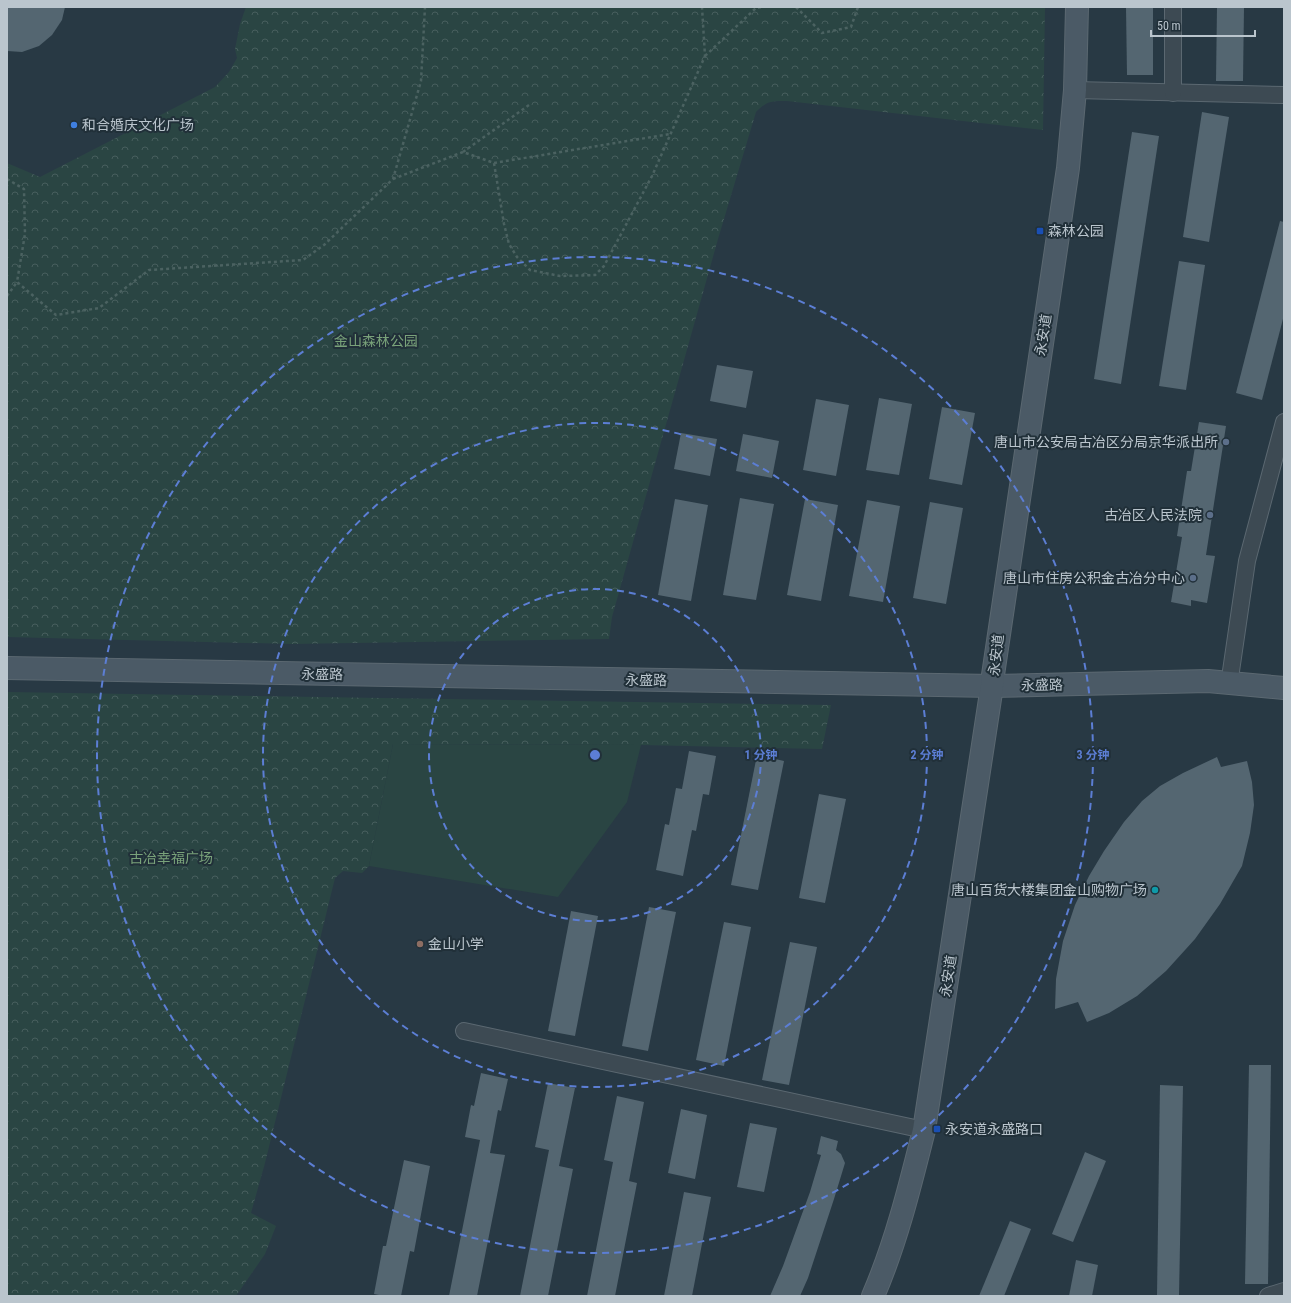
<svg xmlns="http://www.w3.org/2000/svg" width="1291" height="1303" font-family="'Roboto Condensed','Noto Sans SC',sans-serif">
<style>
.park{fill:url(#park-crowns)}
.garden{fill:#2a4543}
.building{fill:#546671}
.lines{fill:none;stroke-linecap:round;stroke-linejoin:round}
.street-casing{stroke:#5b6871;stroke-width:18}
.secondary-casing{stroke:#5b6871;stroke-width:24}
.path{stroke:#4b6261;stroke-width:2.5;stroke-dasharray:3 3;stroke-linecap:butt}
.street{stroke:#3d4a53;stroke-width:16}
.secondary{stroke:#4b5a66;stroke-width:22}
.ring{fill:none;stroke:#5c7ed4;stroke-width:2;stroke-dasharray:7 5}
.shop-dot{fill:#3f7fe0;stroke:#213039;stroke-width:1.5}
.transit-dot{fill:#1a4fb4;stroke:#213039;stroke-width:1.5}
.service-dot{fill:#5c6f8a;stroke:#213039;stroke-width:1.5}
.culture-dot{fill:#0f9aa8;stroke:#213039;stroke-width:1.5}
.education-dot{fill:#8d6e63;stroke:#213039;stroke-width:1.5}
.labels{text-anchor:middle;dominant-baseline:central;stroke-width:4;stroke-linejoin:round;paint-order:stroke}
.poi-label{font-size:14px;fill:#bac5cd;stroke:#213039;text-anchor:start}
.street-label{font-size:14px;fill:#bac5cd;stroke:#213039}
.park-label{font-size:14px;fill:#79a27a;stroke:#213039}
.centre{fill:#5c7ed4;stroke:#213039;stroke-width:2}
.ring-label{font-size:12px;text-anchor:middle;font-weight:bold;fill:#5c7ed4;stroke:#213039;stroke-width:4;stroke-linejoin:round;paint-order:stroke}
</style>
<defs>
<pattern id="park-crowns" width="20" height="18" patternUnits="userSpaceOnUse"><rect width="20" height="18" fill="#2a4543"/><path d="M2 6a3 3 0 1 1 6 0M12 15a3 3 0 1 1 6 0" fill="none" stroke="#475e5d"/></pattern>
</defs>
<rect width="100%" height="100%" fill="#283944"/>
<g class="park">
<path d="M 246,7 L 1045,7 L 1043,130 L 787,101 C 771,101 767,101 756,112 L 718,239 L 612,617 L 609,639 L 291,644 L 7,637 L 7,163 L 40,177 L 215,87 L 229,72 L 237,58 L 235,49 L 240,24 Z"/>
<polygon points="7,692 831,705 822,749 641,745 393,744 369,866 362,873 343,871 335,878 265,1163 251,1213 276,1226 265,1254 236,1296 7,1296"/>
</g>
<polygon class="garden" points="393,744 641,745 627,802 558,897 369,866"/>
<g class="building">
<polygon points="7,7 65,7 62,20 52,35 39,46 22,52 7,51"/>
<polygon points="1126,7 1153,7 1153,75 1127,75"/>
<polygon points="1217,7 1244,7 1243,81 1216,81"/>
<polygon points="1202,112 1229,117 1209,242 1183,237"/>
<polygon points="1132,132 1159,136 1121,384 1094,379"/>
<polygon points="1280,221 1284,222 1284,315 1262,400 1236,393"/>
<polygon points="1179,261 1205,265 1186,390 1159,386"/>
<polygon points="717,365 753,371 746,408 710,401"/>
<polygon points="879,398 912,404 899,475 866,470"/>
<polygon points="816,399 849,405 836,476 803,470"/>
<polygon points="942,407 975,413 962,485 929,479"/>
<polygon points="1199,422 1226,426 1206,555 1215,556 1207,603 1191,600 1191,606 1171,602 1182,537 1177,536 1187,471 1191,471"/>
<polygon points="681,433 717,439 710,476 674,469"/>
<polygon points="743,434 779,441 772,478 736,471"/>
<polygon points="740,498 774,504 756,600 723,595"/>
<polygon points="675,499 708,505 691,601 658,595"/>
<polygon points="805,499 838,505 821,601 787,595"/>
<polygon points="867,500 900,506 883,602 849,596"/>
<polygon points="930,502 963,508 946,604 913,598"/>
<polygon points="689,751 716,756 709,795 703,794 696,831 692,830 683,876 656,870 665,824 669,825 676,788 682,789"/>
<polygon points="757,755 784,761 758,890 731,885"/>
<polygon points="1217,757 1221,767 1247,761 1252,782 1254,805 1250,833 1242,866 1220,904 1195,939 1166,971 1137,996 1109,1013 1087,1022 1078,1002 1055,1009 1056,979 1063,941 1075,905 1089,876 1104,851 1124,822 1142,801 1160,786 1183,773"/>
<polygon points="819,794 846,799 825,903 799,898"/>
<polygon points="649,907 676,912 648,1051 622,1046"/>
<polygon points="571,911 598,916 575,1036 548,1031"/>
<polygon points="724,922 751,927 724,1066 696,1060"/>
<polygon points="790,942 817,947 789,1085 762,1080"/>
<polygon points="1249,1065 1271,1065 1268,1284 1245,1284"/>
<polygon points="481,1073 508,1079 501,1111 498,1110 490,1153 505,1155 477,1296 449,1296 480,1140 465,1137 471,1105 474,1106"/>
<polygon points="548,1083 575,1088 559,1166 573,1169 548,1296 520,1296 549,1150 535,1147"/>
<polygon points="1160,1085 1183,1086 1179,1296 1157,1296"/>
<polygon points="617,1096 644,1102 629,1181 637,1183 615,1296 587,1296 613,1162 604,1160"/>
<polygon points="681,1109 707,1115 695,1179 668,1173"/>
<polygon points="750,1123 777,1128 764,1192 737,1187"/>
<polygon points="821,1136 838,1141 836,1150 841,1154 845,1163 834,1199 808,1278 800,1296 770,1296 783,1266 810,1192 821,1155 817,1154"/>
<polygon points="1085,1152 1106,1161 1073,1242 1052,1234"/>
<polygon points="404,1160 430,1166 414,1252 410,1251 401,1296 384,1296 374,1294 383,1246 386,1246"/>
<polygon points="684,1192 711,1197 692,1296 664,1296"/>
<polygon points="1010,1221 1031,1229 1004,1296 979,1296"/>
<polygon points="1076,1260 1098,1265 1092,1296 1069,1296"/>
</g>
<g class="lines">
<g class="street-casing">
<g id="street">
<polyline points="1075,90 1284,95"/>
<polyline points="1173,93 1173,7"/>
<polyline points="1231,671 1247,561 1284,422"/>
<polyline points="464,1031 924,1130"/>
<polyline points="1268,1296 1284,1291"/>
</g>
</g>
<g class="secondary-casing">
<g id="secondary">
<polyline points="7,668 992,686 1208,681 1284,688"/>
<path d="M 873,1296 C 896,1243 910,1186 924,1130 L 992,686 L 993,675 L 1068,168 L 1075,90 L 1077,7"/>
</g>
</g>
<g class="path">
<polyline points="796,7 822,33 851,27 858,7"/>
<polyline points="705,56 756,8 763,7"/>
<polyline points="463,152 529,105"/>
<polyline points="494,163 670,134"/>
<polyline points="7,179 24,189 25,234 17,282 56,315 99,308 149,270 303,260 324,245 393,179 421,81 425,7"/>
<polyline points="393,179 463,152 494,163 504,224 509,244 517,257 530,270 560,276 595,275 604,266 652,176 705,56 702,7"/>
<polyline points="7,296 17,282"/>
</g>
<use href="#street" class="street"/>
<use href="#secondary" class="secondary"/>
</g>
<g class="ring">
<circle cx="595" cy="755" r="166"/>
<circle cx="595" cy="755" r="332"/>
<circle cx="595" cy="755" r="498"/>
</g>
<circle class="shop-dot" cx="74" cy="125" r="4"/>
<g class="transit-dot">
<rect x="1036" y="227" width="8" height="8" rx="2"/>
<rect x="933" y="1125" width="8" height="8" rx="2"/>
</g>
<g class="service-dot">
<circle cx="1226" cy="442" r="4"/>
<circle cx="1210" cy="515" r="4"/>
<circle cx="1193" cy="578" r="4"/>
</g>
<circle class="culture-dot" cx="1155" cy="890" r="4"/>
<circle class="education-dot" cx="420" cy="944" r="4"/>
<g class="labels">
<g class="poi-label">
<text x="82" y="125">和合婚庆文化广场</text>
<text x="1048" y="231">森林公园</text>
<text x="1218" y="442" text-anchor="end">唐山市公安局古冶区分局京华派出所</text>
<text x="1202" y="515" text-anchor="end">古冶区人民法院</text>
<text x="1185" y="578" text-anchor="end">唐山市住房公积金古冶分中心</text>
<text x="1147" y="890" text-anchor="end">唐山百货大楼集团金山购物广场</text>
<text x="428" y="944">金山小学</text>
<text x="945" y="1129">永安道永盛路口</text>
</g>
<g class="street-label">
<text transform="translate(1043 335) rotate(-81)">永安道</text>
<text transform="translate(996 655) rotate(-83)">永安道</text>
<text transform="translate(322 674) rotate(1)">永盛路</text>
<text transform="translate(646 680) rotate(1)">永盛路</text>
<text transform="translate(1042 685) rotate(-1)">永盛路</text>
<text transform="translate(948 976) rotate(-81)">永安道</text>
</g>
<g class="park-label">
<text x="376" y="341">金山森林公园</text>
<text x="171" y="858">古冶幸福广场</text>
</g>
</g>
<circle cx="595" cy="755" r="6" class="centre"/>
<g class="ring-label">
<text x="761" y="759">1 分钟</text>
<text x="927" y="759">2 分钟</text>
<text x="1093" y="759">3 分钟</text>
</g>
<rect width="1291" height="1303" fill="none" stroke="#bac5cd" stroke-width="16"/>
<path d="M1151 30v6h104v-6" fill="none" stroke="#bac5cd" stroke-width="2"/>
<text x="1157" y="30" font-size="12" fill="#bac5cd" stroke="#213039" stroke-width="3" paint-order="stroke">50 m</text>
</svg>
